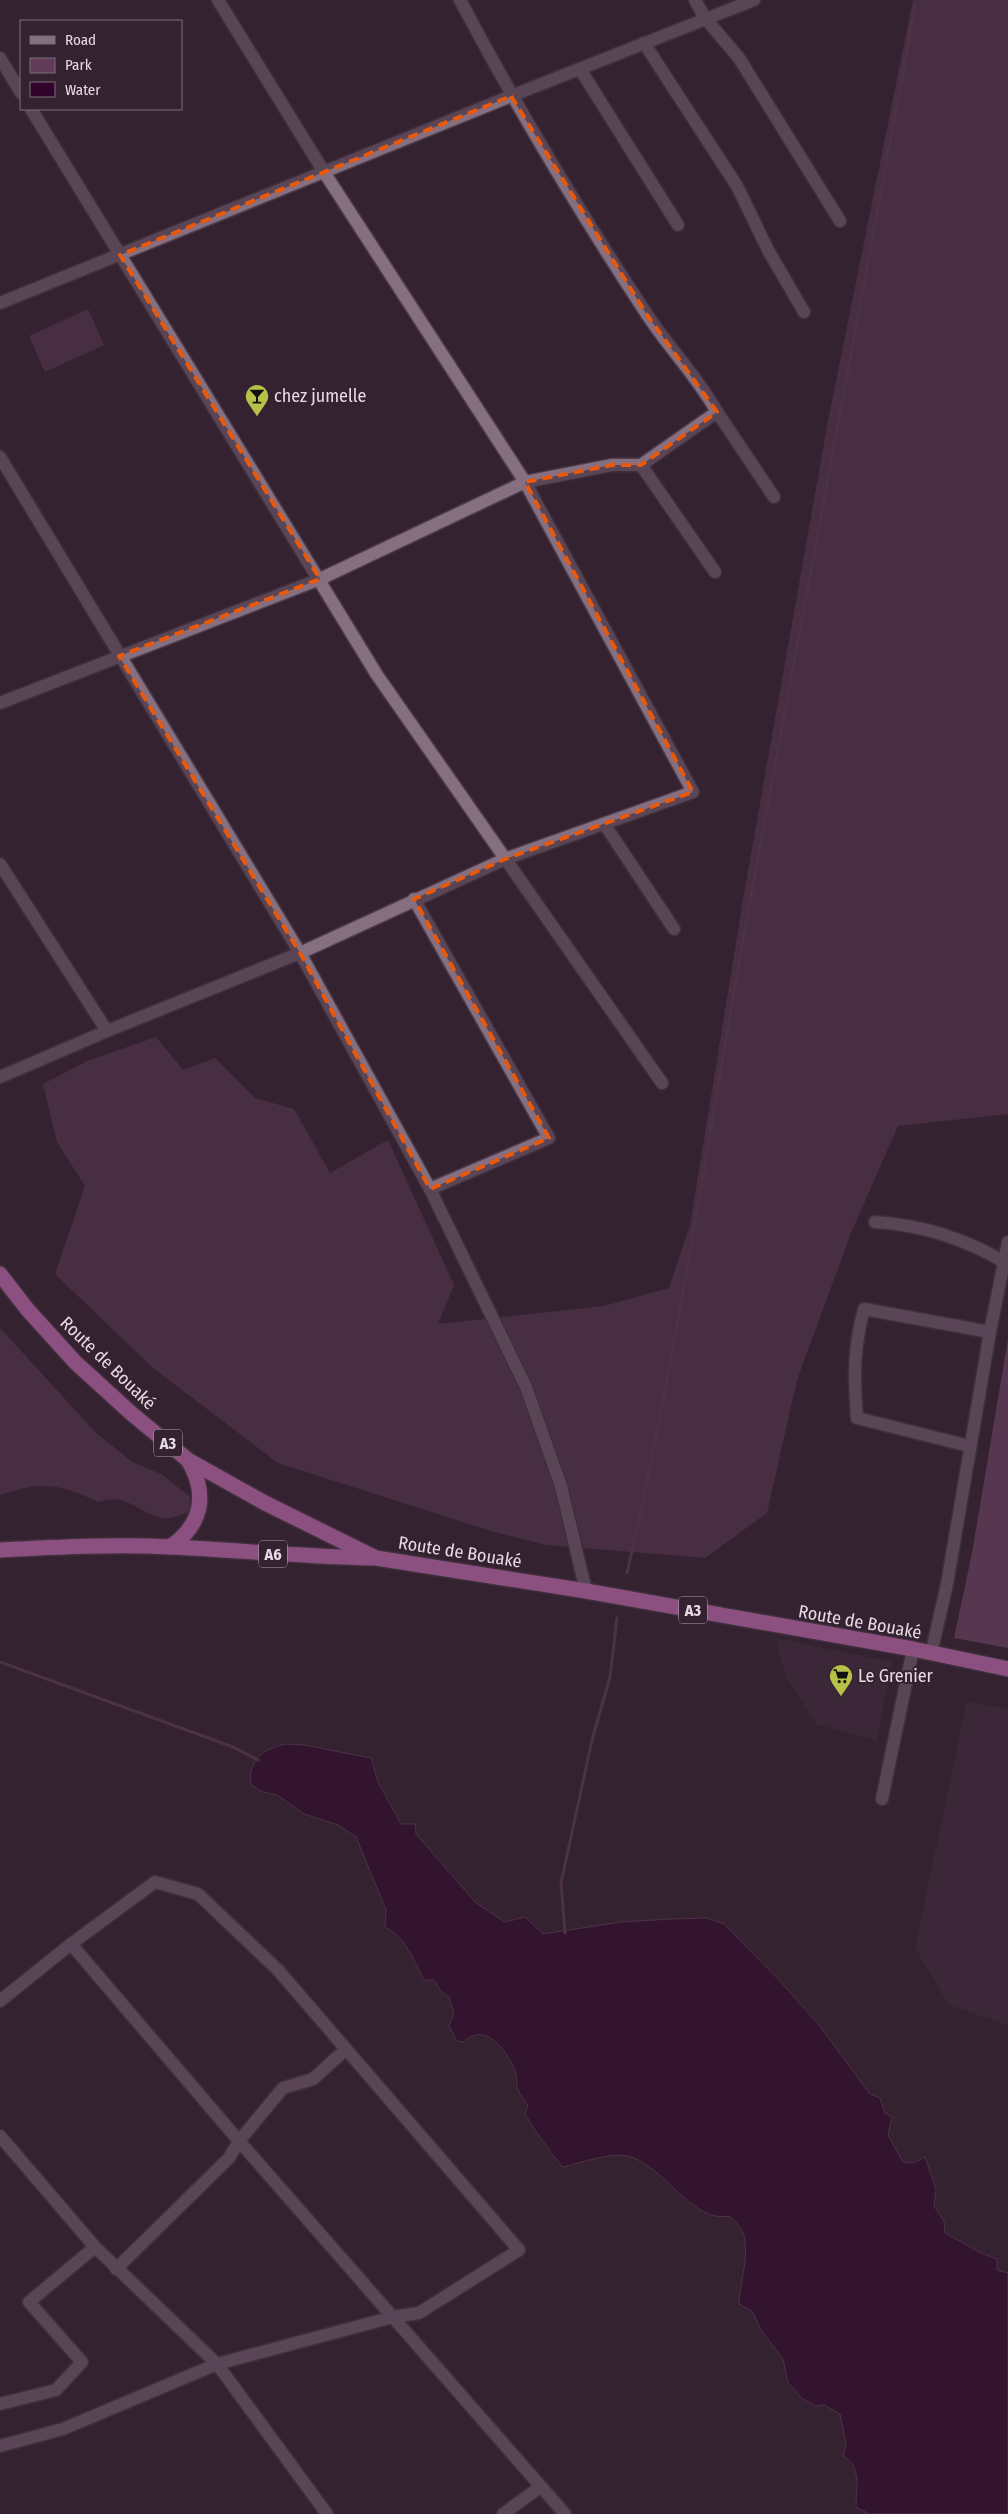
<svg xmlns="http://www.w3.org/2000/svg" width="1008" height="2514" font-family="'Fira Sans Condensed',sans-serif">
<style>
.built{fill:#452d40}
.green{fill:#603c59}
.forest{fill:#814e77}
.water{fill:#31042b;stroke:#684462}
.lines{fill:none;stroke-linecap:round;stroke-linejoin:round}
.stream{stroke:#684462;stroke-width:3}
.minor-casing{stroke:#4d3d4a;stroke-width:15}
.highway-casing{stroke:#4d3d4a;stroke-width:18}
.minor{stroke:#856f80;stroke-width:12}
.highway{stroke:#f388e0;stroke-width:15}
.marked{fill:none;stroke:#e8590c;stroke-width:4;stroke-dasharray:10 6;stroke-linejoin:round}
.labels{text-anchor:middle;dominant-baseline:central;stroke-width:4;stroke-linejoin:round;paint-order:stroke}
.shield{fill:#352231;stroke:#b2a3ae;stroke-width:1}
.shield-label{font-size:16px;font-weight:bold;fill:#e7dae4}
.poi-label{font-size:18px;fill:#e7dae4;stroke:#352231;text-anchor:start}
.street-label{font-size:18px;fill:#e7dae4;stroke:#352231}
</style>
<rect width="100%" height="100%" fill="#352231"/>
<g class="built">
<polygon points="775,1638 892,1662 877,1740 816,1724 787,1679"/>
<polygon points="967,1701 1008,1709 1008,2025 949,2005 915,1948"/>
</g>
<g class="green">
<polygon points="913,0 1008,0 1008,1114 898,1126 851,1233 797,1380 767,1513 705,1558 547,1545 491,1531 278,1463 153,1368 55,1274 85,1186 57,1142 43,1084 87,1061 156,1037 183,1070 215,1058 255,1098 294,1109 330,1173 388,1140 454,1285 438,1324 604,1306 669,1288 690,1225 745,888 828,421"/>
<polygon points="88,309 104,345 45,372 29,336"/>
<path d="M 0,1328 L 97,1434 L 134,1463 L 161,1474 L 190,1497 L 189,1512 C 180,1515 167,1521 158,1517 C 133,1509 126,1493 98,1502 C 59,1483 41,1481 0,1495 Z"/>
</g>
<polygon class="forest" points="1008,1339 1008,1648 954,1638 972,1553"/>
<path class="water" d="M 286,1744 L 304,1745 L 371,1758 L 378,1782 L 401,1824 L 415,1824 L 416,1834 L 476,1903 L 505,1922 L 525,1917 L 543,1934 L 621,1922 L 671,1919 L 707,1918 L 724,1924 L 780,1981 L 819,2025 L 870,2094 L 880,2098 L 885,2113 L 892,2117 L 888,2135 L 903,2162 L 914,2163 L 925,2157 L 936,2189 L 934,2206 L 944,2221 L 945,2233 L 981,2253 L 997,2259 L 997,2270 L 1008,2273 L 1008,2514 L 869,2514 L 856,2507 C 856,2488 862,2466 843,2456 L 846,2444 L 840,2414 L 824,2405 L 815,2406 L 803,2399 L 788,2383 L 783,2359 L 761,2330 L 752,2311 L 739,2304 C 740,2283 750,2252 743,2233 C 741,2227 734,2221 731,2217 C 726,2216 720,2217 715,2216 C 685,2210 658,2162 627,2156 C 611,2152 580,2163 563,2167 C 556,2160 529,2123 525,2113 L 528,2106 C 525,2100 520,2095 518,2090 C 516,2085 517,2079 516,2074 C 509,2053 487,2020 463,2042 L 457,2041 L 449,2026 L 454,2013 L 449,1997 L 441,1992 L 434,1980 L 424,1980 C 413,1959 406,1938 385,1927 L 386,1910 L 356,1837 L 338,1825 L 304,1814 L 277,1795 L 263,1792 L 251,1785 C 248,1760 262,1749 286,1744 Z"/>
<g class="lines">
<g class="stream">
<path d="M 627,1573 C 676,1360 707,1143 745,928 C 799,620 856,313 915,7"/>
<polyline points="0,1662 233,1747 258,1760"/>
<polyline points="565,1933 561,1883 592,1740 610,1677 617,1618"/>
</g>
<g class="minor-casing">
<g id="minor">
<polyline points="695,0 705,18 739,58 840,221"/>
<polyline points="644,43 737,186 768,250 804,312"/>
<polyline points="0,58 21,93"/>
<polyline points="580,69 678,225"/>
<polyline points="31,109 377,675 662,1083"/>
<polyline points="0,303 511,96 754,0"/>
<polyline points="717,412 774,497"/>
<polyline points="0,457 300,953 430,1189 526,1387 561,1486 586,1591"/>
<polyline points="641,465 715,572"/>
<path d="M 0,703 L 320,579 L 525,482 L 612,465 L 641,465 L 717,412 C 697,376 668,347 646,313 C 579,211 517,108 460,0"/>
<polyline points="605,825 674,929"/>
<polyline points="0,864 107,1031 300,953 505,859 693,792 525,482 324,172 218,0"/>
<polyline points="414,899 549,1138 430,1189"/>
<polyline points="0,1077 107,1031"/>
<path d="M 875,1222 C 922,1225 964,1238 1004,1262"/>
<path d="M 969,1446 L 857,1418 C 854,1377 853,1350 864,1309 L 990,1332"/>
<polyline points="931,1654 947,1584 990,1332 1008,1242"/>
<polyline points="882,1799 913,1649"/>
<polyline points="71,1944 239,2141 565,2514"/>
<polyline points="0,2001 71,1944 155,1882 198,1894 278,1970 519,2250 419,2313 393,2317 217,2364 63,2429 0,2446"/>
<polyline points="0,2136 95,2247 217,2364 327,2514"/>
<polyline points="116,2269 229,2158 239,2141 283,2088 313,2079 345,2050"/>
<polyline points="0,2404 56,2390 82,2362 29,2302 95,2247"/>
<polyline points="503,2514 540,2487"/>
</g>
</g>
<g class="highway-casing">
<g id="highway">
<polyline points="0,1274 27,1309 75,1362 132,1414 188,1460 265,1503 376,1558 586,1591 913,1649 1008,1669"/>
<path d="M 170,1547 C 203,1524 208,1494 188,1460"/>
<path d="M 0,1550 C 57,1547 114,1544 171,1547 C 238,1550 305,1557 372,1558"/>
</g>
</g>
<use href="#minor" class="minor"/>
<use href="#highway" class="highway"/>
</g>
<path d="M0 0H1008V2514H0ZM 511,96 L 647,315 L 717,412 L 641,465 L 612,465 L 525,482 L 693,792 L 505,859 L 414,899 L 549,1138 L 430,1189 L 300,953 L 119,656 L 320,579 L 120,255 Z" fill="#352231" fill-opacity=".55" fill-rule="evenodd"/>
<path class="marked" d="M 511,96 L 647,315 L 717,412 L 641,465 L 612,465 L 525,482 L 693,792 L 505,859 L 414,899 L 549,1138 L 430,1189 L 300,953 L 119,656 L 320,579 L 120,255 Z"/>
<defs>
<g id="bar-pin" transform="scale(1.25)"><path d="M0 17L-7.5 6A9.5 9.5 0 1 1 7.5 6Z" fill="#b8c147" stroke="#352231"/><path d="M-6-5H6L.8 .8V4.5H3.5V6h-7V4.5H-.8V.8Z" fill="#111"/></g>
<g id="supermarket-pin" transform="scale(1.25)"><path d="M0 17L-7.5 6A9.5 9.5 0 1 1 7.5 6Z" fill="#b8c147" stroke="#352231"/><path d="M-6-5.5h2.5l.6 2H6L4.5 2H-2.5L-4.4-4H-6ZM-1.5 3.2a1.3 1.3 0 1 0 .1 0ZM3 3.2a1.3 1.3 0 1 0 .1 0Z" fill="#111"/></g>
</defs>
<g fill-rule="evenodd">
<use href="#bar-pin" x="257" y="396"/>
<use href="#supermarket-pin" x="841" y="1676"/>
</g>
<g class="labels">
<g class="shield">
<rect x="154" y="1429.5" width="28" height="27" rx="4"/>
<rect x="259" y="1540.5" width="28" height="27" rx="4"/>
<rect x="679" y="1596.5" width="28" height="27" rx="4"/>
</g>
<g class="shield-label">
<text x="168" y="1443">A3</text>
<text x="273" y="1554">A6</text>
<text x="693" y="1610">A3</text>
</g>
<g class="poi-label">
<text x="274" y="396">chez jumelle</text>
<text x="858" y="1676">Le Grenier</text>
</g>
<g class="street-label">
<text transform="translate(108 1363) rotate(44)">Route de Bouaké</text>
<text transform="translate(460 1552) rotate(9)">Route de Bouaké</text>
<text transform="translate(860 1622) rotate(10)">Route de Bouaké</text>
</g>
</g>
<rect x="20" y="20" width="162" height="90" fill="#352231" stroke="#7c6c79"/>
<rect x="30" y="36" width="25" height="8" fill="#856f80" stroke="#7c6c79"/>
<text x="65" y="45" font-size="15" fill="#e7dae4">Road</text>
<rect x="30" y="58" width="25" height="15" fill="#603c59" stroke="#7c6c79"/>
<text x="65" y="70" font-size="15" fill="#e7dae4">Park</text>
<rect x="30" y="82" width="25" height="15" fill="#31042b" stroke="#7c6c79"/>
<text x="65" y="95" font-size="15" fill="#e7dae4">Water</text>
</svg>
